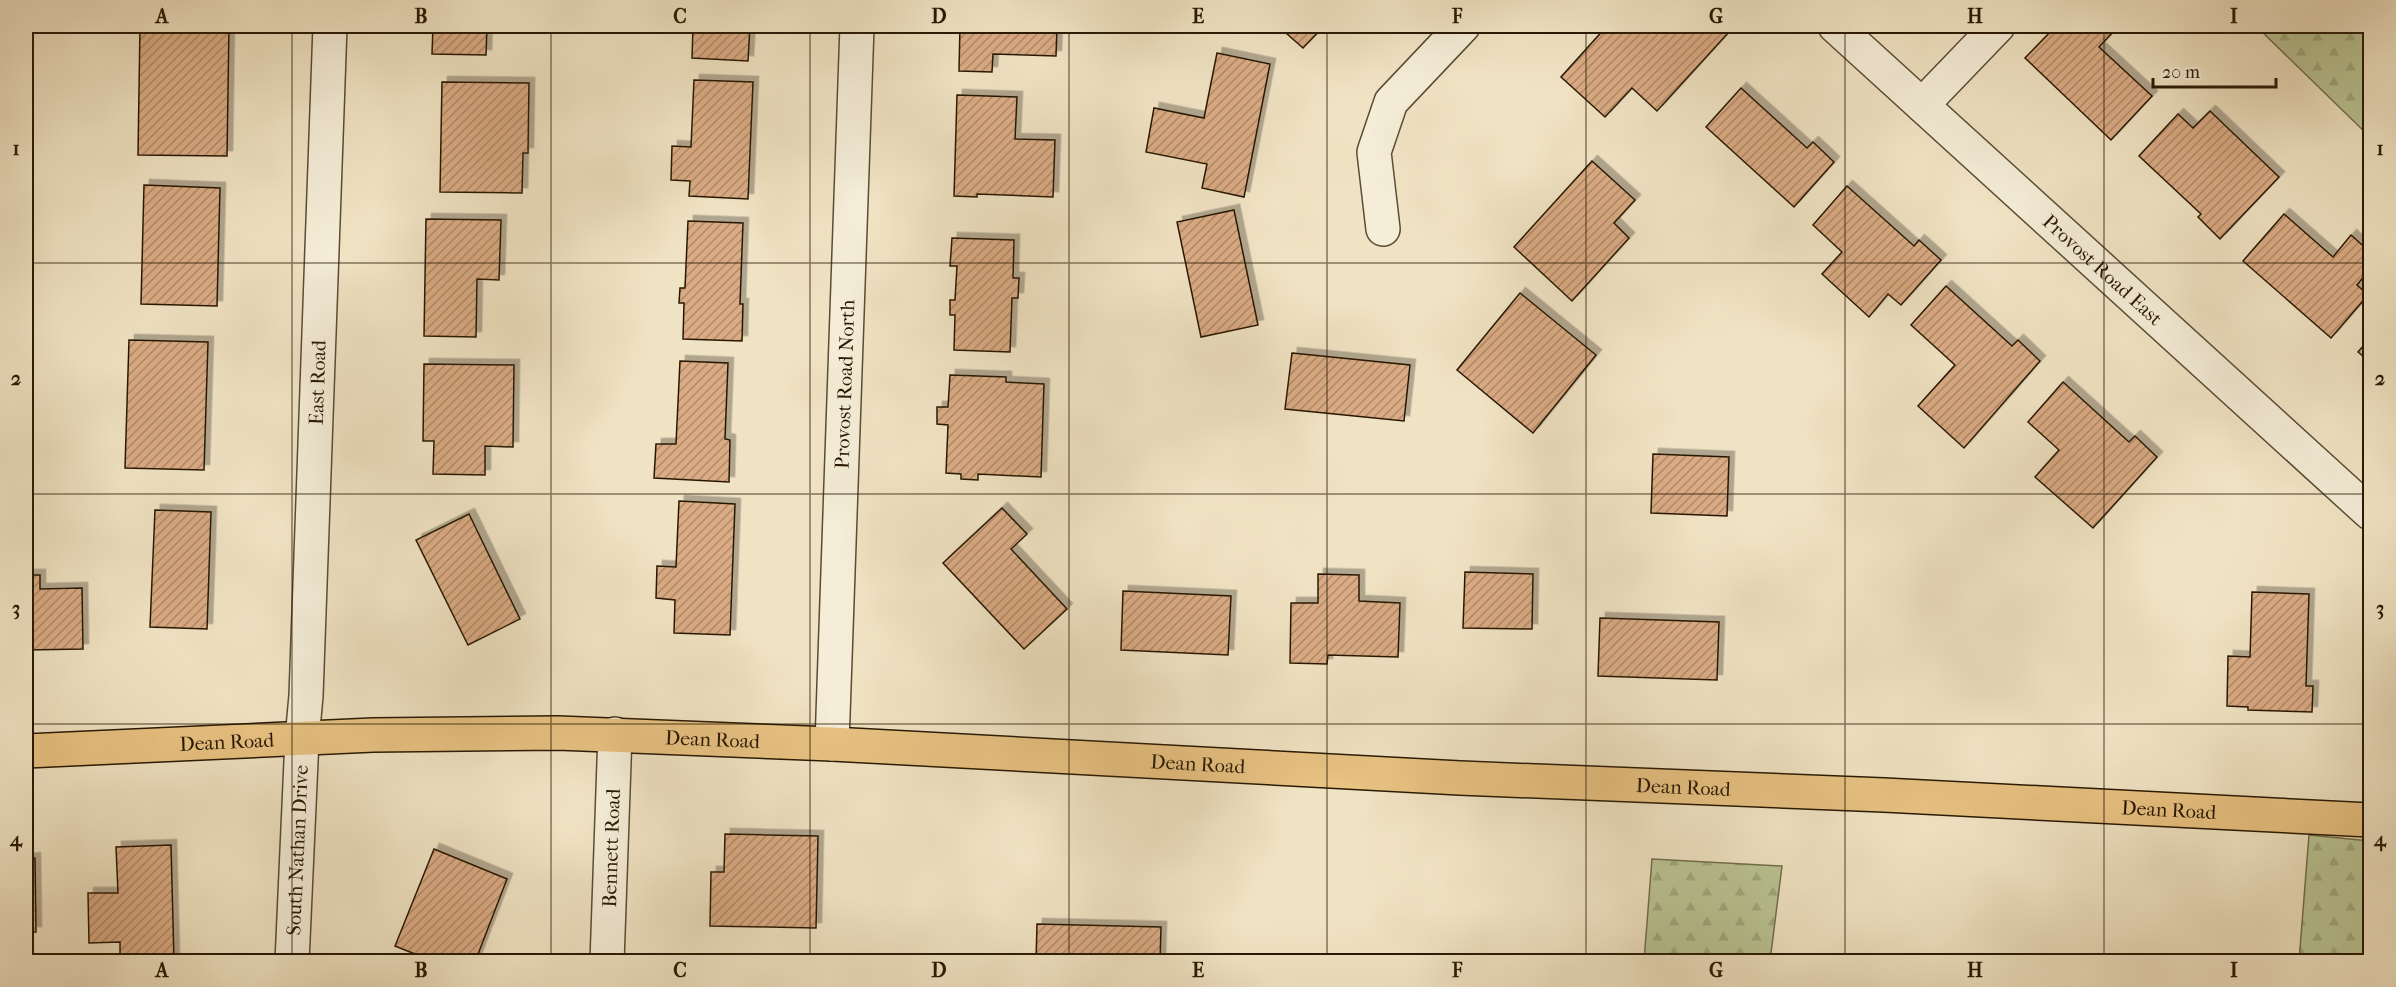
<svg xmlns="http://www.w3.org/2000/svg" width="2396" height="987" font-family="'IM FELL French Canon',serif">
<style>
.forest{fill:url(#forest-firs);stroke:#716e4c;stroke-width:1.5}
.building{fill:url(#building-hatch);stroke:#281904;stroke-width:1.5;filter:url(#shadow)}
.lines{fill:none;stroke-linecap:round;stroke-linejoin:round}
.minor-casing{stroke:#5a4c34;stroke-width:36}
.major-casing{stroke:#281904;stroke-width:36}
.minor{stroke:#f5edd8;stroke-width:33}
.major{stroke:#e8c282;stroke-width:33}
.grid{fill:none;stroke:#281904;stroke-width:1.5;stroke-opacity:0.55}
.labels{text-anchor:middle;dominant-baseline:central;stroke-width:4.5;stroke-linejoin:round;paint-order:stroke}
.street-label{font-size:20px;fill:#281904;stroke:#f5edd8}
.neatline{fill:none;stroke:#281904;stroke-width:2}
.grid-label{font-size:20px;text-anchor:middle;font-weight:bold;fill:#281904}
</style>
<defs>
<pattern id="forest-firs" width="22" height="20" patternUnits="userSpaceOnUse" patternTransform="scale(1.5)"><rect width="22" height="20" fill="#bac494"/><path d="M5 1l3.5 6h-7zM16 11l3.5 6h-7z" fill="#a0a87e"/></pattern>
<pattern id="building-hatch" width="6" height="6" patternUnits="userSpaceOnUse" patternTransform="scale(1.5)"><rect width="6" height="6" fill="#daab84"/><path d="M-1 1l2-2M0 6l6-6M5 7l2-2" fill="none" stroke="#b18a6a"/></pattern>
<filter id="shadow"><feDropShadow dx="5.5" dy="-5.5" stdDeviation="0" flood-color="#0004"/></filter>
</defs>
<rect width="100%" height="100%" fill="#f0e3c3"/>
<filter id="stains"><feTurbulence type="fractalNoise" baseFrequency=".00333" numOctaves="4"/><feColorMatrix values="0 0 0 0 .2 0 0 0 0 .09 0 0 0 0 .02 0 0 0 .5 -.17"/></filter>
<radialGradient id="worn" r=".72"><stop offset=".6" stop-color="#630" stop-opacity="0"/><stop offset="1" stop-color="#630" stop-opacity=".3"/></radialGradient>
<g class="forest">
<polygon points="2256,26 2370,26 2370,137"/>
<polygon points="2309,835 2370,841 2370,961 2299,961"/>
<polygon points="1652,859 1782,866 1770,961 1644,961"/>
</g>
<g class="building">
<polygon points="140,26 229,26 227,156 138,155"/>
<polygon points="433,26 487,26 486,55 432,54"/>
<polygon points="693,26 750,26 748,61 692,58"/>
<polygon points="960,26 1057,26 1056,56 993,54 992,72 959,71"/>
<polygon points="1278,26 1324,26 1303,48"/>
<polygon points="1607,26 1720,26 1728,33 1657,111 1632,88 1605,117 1561,77"/>
<polygon points="2056,26 2106,26 2113,32 2099,47 2152,96 2111,140 2025,58"/>
<polygon points="1217,53 1270,64 1244,197 1202,188 1207,164 1146,152 1154,108 1204,118"/>
<polygon points="694,80 753,82 748,199 689,196 690,181 671,180 672,146 691,147"/>
<polygon points="442,82 529,83 528,153 523,153 522,193 440,192"/>
<polygon points="1741,88 1807,148 1813,142 1834,162 1794,207 1706,127"/>
<polygon points="957,95 1017,97 1015,139 1055,140 1053,197 977,194 977,197 954,196"/>
<polygon points="2210,111 2279,177 2220,239 2198,217 2201,214 2139,156 2178,114 2193,128"/>
<polygon points="1592,161 1635,200 1614,223 1629,238 1572,301 1514,247"/>
<polygon points="144,185 220,188 217,306 141,304"/>
<polygon points="1847,186 1914,246 1919,240 1941,260 1901,305 1888,294 1869,317 1822,274 1842,252 1813,225"/>
<polygon points="1234,210 1258,325 1201,337 1177,222"/>
<polygon points="2284,214 2333,257 2351,235 2370,252 2370,269 2357,285 2368,295 2331,338 2243,261"/>
<polygon points="426,219 501,220 499,280 477,279 476,337 424,336"/>
<polygon points="688,221 743,223 740,304 743,304 742,341 683,339 684,303 679,303 680,288 685,288"/>
<polygon points="952,238 1014,240 1013,278 1019,278 1018,298 1012,298 1010,352 954,350 955,315 950,315 950,300 955,300 957,266 950,266"/>
<polygon points="1946,286 2012,346 2018,340 2040,361 1964,448 1918,406 1955,365 1911,325"/>
<polygon points="1520,293 1596,355 1533,433 1457,370"/>
<polygon points="2370,338 2370,362 2358,352"/>
<polygon points="129,340 208,342 204,470 125,468"/>
<polygon points="1292,353 1410,365 1404,421 1285,409"/>
<polygon points="680,361 728,363 725,439 730,440 729,482 654,478 656,444 676,444"/>
<polygon points="424,364 514,365 513,447 485,446 485,475 433,474 434,441 423,441"/>
<polygon points="950,375 1006,377 1006,382 1044,384 1041,477 978,474 978,480 961,479 961,474 946,473 948,425 937,424 937,407 948,407"/>
<polygon points="2063,382 2129,442 2135,436 2157,457 2093,528 2035,477 2059,450 2028,422"/>
<polygon points="1653,454 1729,457 1727,516 1651,513"/>
<polygon points="679,501 735,504 730,635 674,633 675,600 656,598 657,566 676,567"/>
<polygon points="1002,508 1027,534 1011,549 1067,609 1024,649 943,563"/>
<polygon points="155,510 211,512 207,629 150,627"/>
<polygon points="469,514 520,619 468,645 416,540"/>
<polygon points="1465,572 1533,574 1532,629 1463,628"/>
<polygon points="1318,574 1359,575 1359,601 1400,603 1398,657 1328,655 1327,664 1290,663 1291,603 1318,603"/>
<polygon points="26,575 40,575 40,589 82,588 83,649 26,650"/>
<polygon points="1123,591 1231,596 1228,655 1121,650"/>
<polygon points="2252,592 2309,594 2306,686 2313,686 2312,712 2248,710 2248,707 2227,706 2228,656 2250,657"/>
<polygon points="1600,618 1719,622 1717,680 1598,676"/>
<polygon points="725,834 818,836 816,928 710,926 711,872 724,872"/>
<polygon points="171,845 174,961 120,962 120,942 89,943 88,893 118,893 116,847"/>
<polygon points="434,849 507,879 475,962 435,962 395,946"/>
<polygon points="35,858 36,932 26,932 26,859"/>
<polygon points="1037,924 1161,927 1160,962 1036,962"/>
</g>
<g class="lines">
<g class="minor-casing">
<g id="minor">
<path id="s1" d="M 1835,26 L 2370,513"/>
<polyline points="1922,105 1998,26"/>
<polyline points="1383,229 1374,152 1391,102 1463,26"/>
<path id="s2" d="M 832,744 L 857,26"/>
<path id="s3" d="M 292,962 L 302,739 L 306,696 L 330,26"/>
<path id="s4" d="M 607,962 L 615,734"/>
</g>
</g>
<g class="major-casing">
<g id="major">
<path id="s5" d="M 26,751 L 373,735 L 558,733 L 832,744 L 1460,778 L 1884,795 L 2370,820"/>
</g>
</g>
<use href="#minor" class="minor"/>
<use href="#major" class="major"/>
</g>
<path class="grid" d="M 292,26 L 292,962M 551,26 L 551,962M 810,26 L 810,962M 1069,26 L 1069,962M 1327,26 L 1327,962M 1586,26 L 1586,962M 1845,26 L 1845,962M 2104,26 L 2104,962M 26,263 L 2370,263M 26,494 L 2370,494M 26,724 L 2370,724"/>
<g class="labels">
<g class="street-label">
<text stroke="none"><textPath href="#s1" startOffset="362">Provost Road East</textPath></text>
<text stroke="none"><textPath href="#s3" startOffset="580">East Road</textPath></text>
<text stroke="none"><textPath href="#s2" startOffset="360">Provost Road North</textPath></text>
<text stroke="none"><textPath href="#s5" startOffset="687">Dean Road</textPath></text>
<text stroke="none"><textPath href="#s5" startOffset="201">Dean Road</textPath></text>
<text stroke="none"><textPath href="#s5" startOffset="1173">Dean Road</textPath></text>
<text stroke="none"><textPath href="#s5" startOffset="1659">Dean Road</textPath></text>
<text stroke="none"><textPath href="#s5" startOffset="2145">Dean Road</textPath></text>
<text stroke="none"><textPath href="#s4" startOffset="114">Bennett Road</textPath></text>
<text stroke="none"><textPath href="#s3" startOffset="112">South Nathan Drive</textPath></text>
</g>
</g>
<rect width="2396" height="987" fill="none" stroke="#f0e3c3" stroke-width="66"/>
<path d="M2153 78v9h123v-9" fill="none" stroke="#281904" stroke-width="3"/>
<text x="2162" y="78" font-size="18" fill="#281904" stroke="#f5edd8" stroke-width="4.5" paint-order="stroke">20 m</text>
<rect x="33" y="33" width="2330" height="921" class="neatline"/>
<g class="grid-label">
<text x="162" y="23">A</text>
<text x="421" y="23">B</text>
<text x="680" y="23">C</text>
<text x="939" y="23">D</text>
<text x="1198" y="23">E</text>
<text x="1457" y="23">F</text>
<text x="1716" y="23">G</text>
<text x="1975" y="23">H</text>
<text x="2234" y="23">I</text>
<text x="16" y="155">1</text>
<text x="2380" y="155">1</text>
<text x="16" y="385">2</text>
<text x="2380" y="385">2</text>
<text x="16" y="615">3</text>
<text x="2380" y="615">3</text>
<text x="16" y="846">4</text>
<text x="2380" y="846">4</text>
<text x="162" y="977">A</text>
<text x="421" y="977">B</text>
<text x="680" y="977">C</text>
<text x="939" y="977">D</text>
<text x="1198" y="977">E</text>
<text x="1457" y="977">F</text>
<text x="1716" y="977">G</text>
<text x="1975" y="977">H</text>
<text x="2234" y="977">I</text>
</g>
<rect width="100%" height="100%" filter="url(#stains)"/>
<rect width="100%" height="100%" fill="url(#worn)"/>
</svg>
